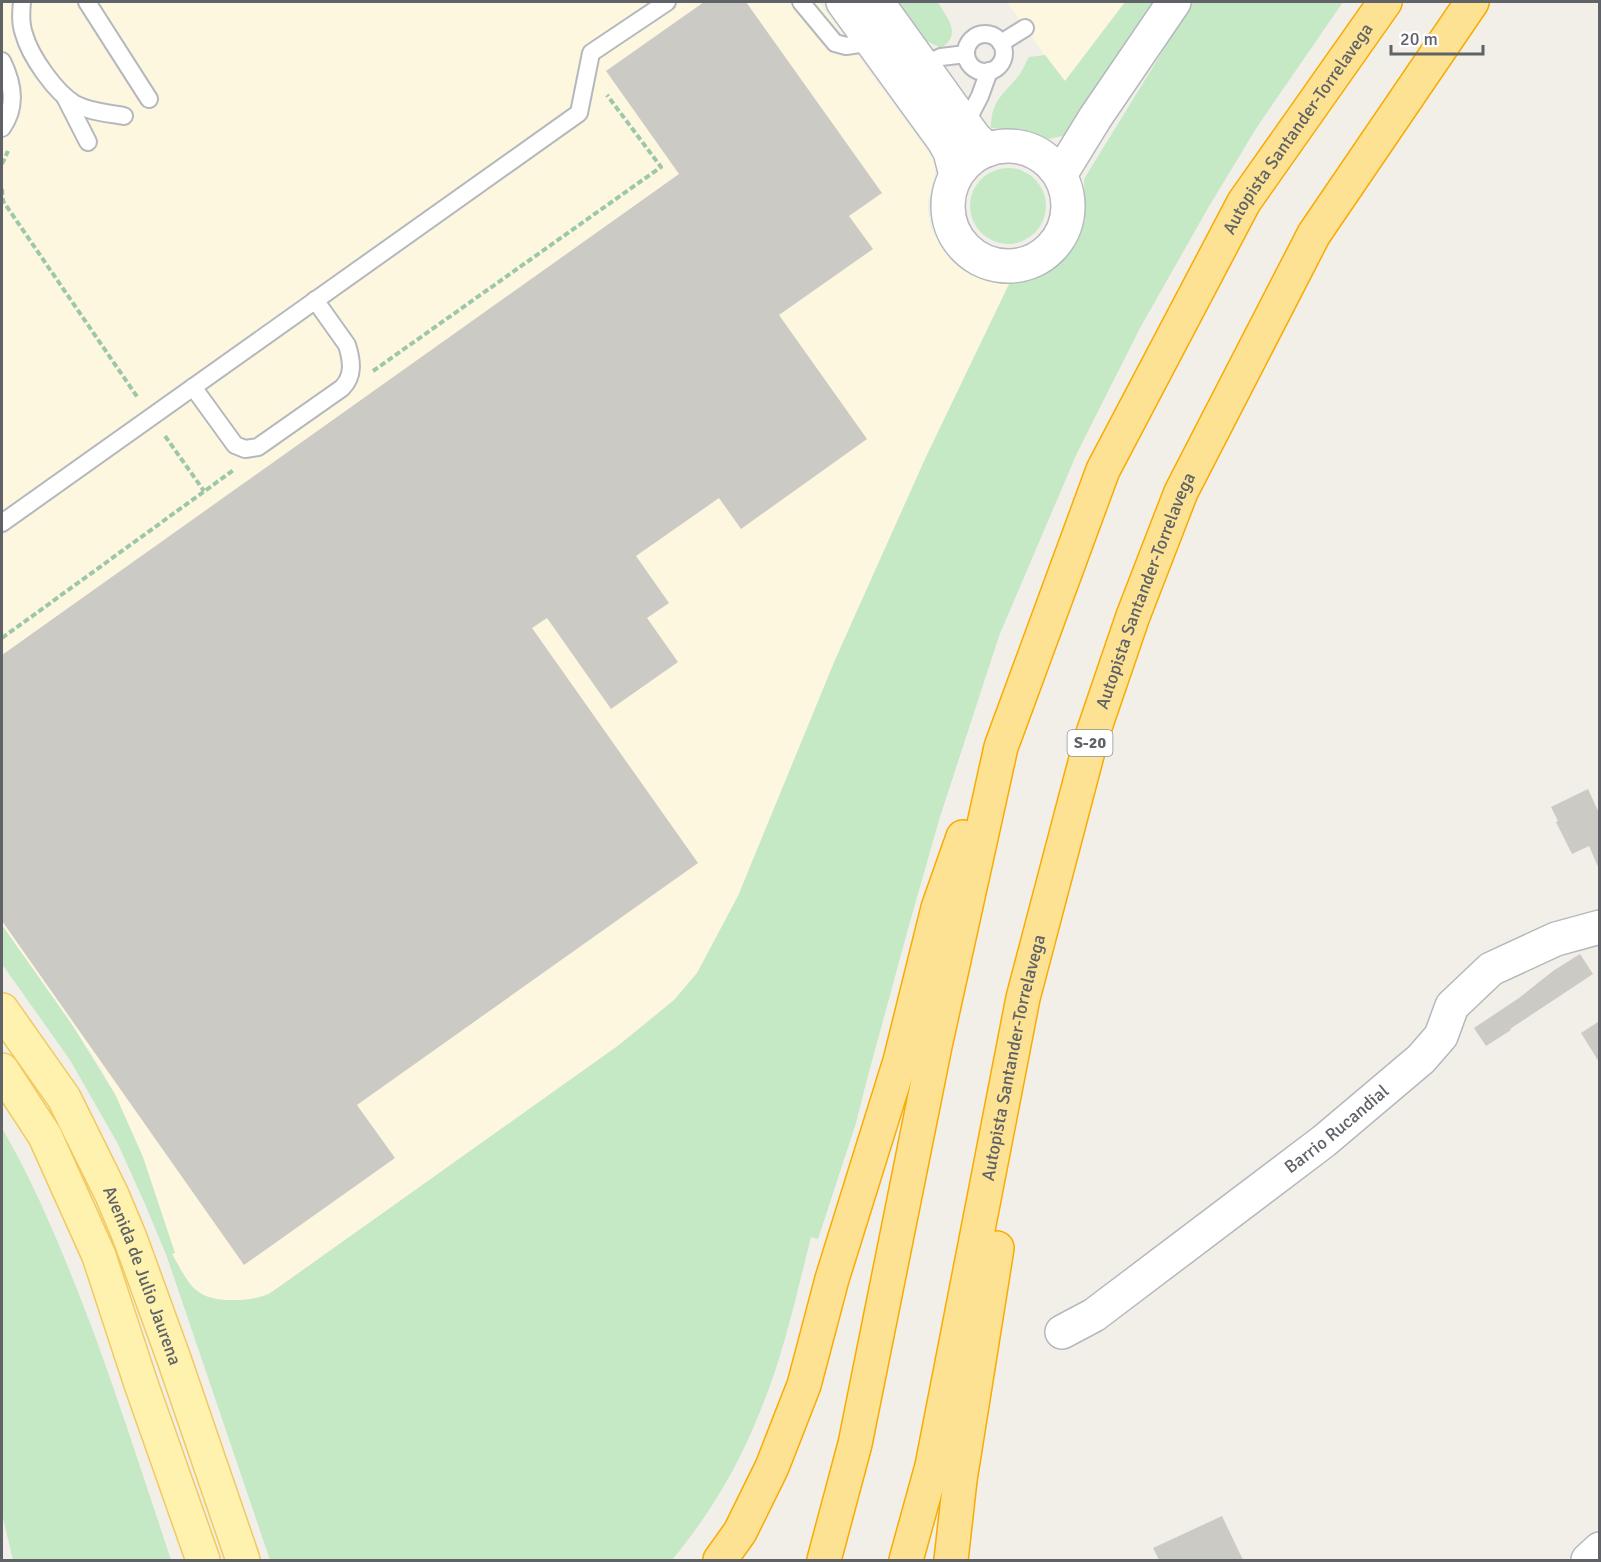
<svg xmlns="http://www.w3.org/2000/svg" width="1601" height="1562" font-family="Signika,sans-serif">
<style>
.commercial{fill:#fef7e0}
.green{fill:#c5e8c5}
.building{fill:#cccac5}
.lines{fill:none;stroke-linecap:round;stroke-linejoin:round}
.service-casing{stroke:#b5b8bc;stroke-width:20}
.minor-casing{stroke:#b5b8bc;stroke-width:36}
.primary-casing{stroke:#f2c960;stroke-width:36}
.motorway-casing{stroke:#f9ab00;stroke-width:36}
.path{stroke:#9cc7a9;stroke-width:4;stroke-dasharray:6 3;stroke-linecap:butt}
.service{stroke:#fff;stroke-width:16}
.minor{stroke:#fff;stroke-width:33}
.primary{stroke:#fff2af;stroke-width:33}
.motorway{stroke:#fde293;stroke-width:33}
.labels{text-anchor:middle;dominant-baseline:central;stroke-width:4.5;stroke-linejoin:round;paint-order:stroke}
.shield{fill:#fff;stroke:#8f9295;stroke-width:1.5}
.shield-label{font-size:16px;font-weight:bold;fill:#5f6368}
.street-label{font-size:18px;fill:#5f6368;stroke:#fff}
</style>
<rect width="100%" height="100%" fill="#f1efe8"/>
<g class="commercial">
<polygon points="2,2 819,2 935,161 936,169 928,201 928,213 931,228 940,246 950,259 976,272 997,280 1011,280 925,459 835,660 738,896 697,973 674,1000 619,1045 278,1288 258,1298 243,1300 219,1300 205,1296 195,1290 188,1281 172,1254 175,1253 102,1070 71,1023 2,925"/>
<polygon points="1007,2 1125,2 1064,82"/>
</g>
<g class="green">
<path d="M 899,2 L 938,2 C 947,19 963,34 941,48 L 927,41 Z"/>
<path d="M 1125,2 L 1160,2 L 1066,135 L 1049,139 L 1021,129 L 991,128 C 991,99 1005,94 1020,74 C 1023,69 1026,62 1029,57 L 1045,55 L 1065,81 Z"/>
<path d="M 1193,2 L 1343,2 L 1257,127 L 1208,208 L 1140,328 L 1077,453 L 999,636 L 939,820 L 908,929 L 866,1083 L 856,1123 L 818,1239 L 811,1237 C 796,1296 783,1358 759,1414 C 738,1467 708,1517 672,1560 L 270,1560 L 167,1257 L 145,1204 L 118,1144 L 70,1060 L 2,964 L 2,925 L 71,1023 L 115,1094 L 143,1157 L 175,1253 L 172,1254 C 189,1284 194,1300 232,1300 C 245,1300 256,1299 269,1294 L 619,1045 L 674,1000 L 697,973 L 738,896 L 835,660 L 925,459 L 1011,280 L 1064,256 L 1085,221 L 1084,179 Z"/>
<circle cx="1008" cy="206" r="38"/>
<path d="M 2,1128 C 40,1194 68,1265 95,1336 C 122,1410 146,1485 171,1560 L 13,1560 L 2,1514 Z"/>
</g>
<g class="building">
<polygon points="704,2 746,2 882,193 849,216 873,249 779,315 867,439 741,529 719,498 636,556 669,603 647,618 678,662 611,709 547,618 532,628 698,863 357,1105 395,1158 244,1265 2,921 2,655 679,174 606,71"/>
<polygon points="1588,789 1599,813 1599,869 1589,846 1572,854 1556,822 1558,821 1551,807"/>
<polygon points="1580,954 1593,974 1510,1029 1511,1030 1486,1046 1474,1028 1519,998 1553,971"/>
<polygon points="1598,1022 1599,1024 1599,1062 1581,1033"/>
<polygon points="1222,1516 1243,1560 1159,1560 1153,1548"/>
</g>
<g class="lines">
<g class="service-casing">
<g id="service">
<path d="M 22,2 C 21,12 20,23 24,34 C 30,56 55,92 75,104 C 90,112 108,113 124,116"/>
<polyline points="87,2 149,99"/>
<polyline points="801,2 835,43 846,46 873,42"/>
<circle cx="985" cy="53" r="19"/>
<polyline points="1001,43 1025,28"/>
<path d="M 2,61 C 13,83 17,107 2,128"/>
<polyline points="923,65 941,57 966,54"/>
<polyline points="65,97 88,142"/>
<polyline points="965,125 980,96 989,71"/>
<path d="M 193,387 L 235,445 L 245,449 L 258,447 L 342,388 C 354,376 352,361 347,345 L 315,300"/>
<polyline points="2,523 579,113 591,53 667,2"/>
</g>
</g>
<g class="minor-casing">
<g id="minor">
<polyline points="843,2 944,141 950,152 956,175"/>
<polyline points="877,2 974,137 987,150"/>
<circle cx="1008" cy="206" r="60"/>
<polyline points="1060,175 1095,118 1174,2"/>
<path id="s1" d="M 1062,1332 L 1094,1315 L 1324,1141 L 1421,1059 L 1441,1036 L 1452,1006 L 1491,969 L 1556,939 L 1600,927"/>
<polyline points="1588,1560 1600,1549"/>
</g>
</g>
<g class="primary-casing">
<g id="primary">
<path id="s2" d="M 2,1010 L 64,1098 L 112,1195 L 130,1238 L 174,1359 L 243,1560"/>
<polyline points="2,1070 45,1136 99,1256 141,1384 203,1560"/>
</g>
</g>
<g class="motorway-casing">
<g id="motorway">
<polyline points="720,1560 740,1532 772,1467 804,1385 832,1279 900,1061 938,908 963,837"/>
<path id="s3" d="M 824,1560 L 855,1444 L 935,1046 L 1001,747 L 1103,470 L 1244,202 L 1385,2"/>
<path id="s4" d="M 906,1560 L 932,1466 L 1023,998 L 1092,736 L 1133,616 L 1181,492 L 1314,234 L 1472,2"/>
<polyline points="951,1560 960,1480 997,1248"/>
</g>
</g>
<g class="path">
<polyline points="2,164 8,151"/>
<polyline points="2,189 3,201 138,398"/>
<polyline points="373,371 661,167 607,95"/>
<polyline points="165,436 204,491"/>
<polyline points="2,638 235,469"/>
</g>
<use href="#service" class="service"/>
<use href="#minor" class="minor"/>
<use href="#primary" class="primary"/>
<use href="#motorway" class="motorway"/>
</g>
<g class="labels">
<rect class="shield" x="1067.5" y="730" width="45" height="26" rx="4.5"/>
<g class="shield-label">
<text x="1090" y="743">S-20</text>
</g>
<g class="street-label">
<text stroke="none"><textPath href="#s3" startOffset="1521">Autopista Santander-Torrelavega</textPath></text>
<text stroke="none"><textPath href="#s4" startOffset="1000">Autopista Santander-Torrelavega</textPath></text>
<text stroke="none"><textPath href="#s4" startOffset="514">Autopista Santander-Torrelavega</textPath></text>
<text stroke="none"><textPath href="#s1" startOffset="342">Barrio Rucandial</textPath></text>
<text stroke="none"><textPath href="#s2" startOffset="302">Avenida de Julio Jaurena</textPath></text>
</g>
</g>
<rect width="1601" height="1562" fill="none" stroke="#5f6368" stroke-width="6"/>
<path d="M1391 45v9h92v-9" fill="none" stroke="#5f6368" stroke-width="3"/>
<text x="1400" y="45" font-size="18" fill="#5f6368" stroke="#ffffff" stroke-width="4.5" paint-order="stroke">20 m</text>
</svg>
